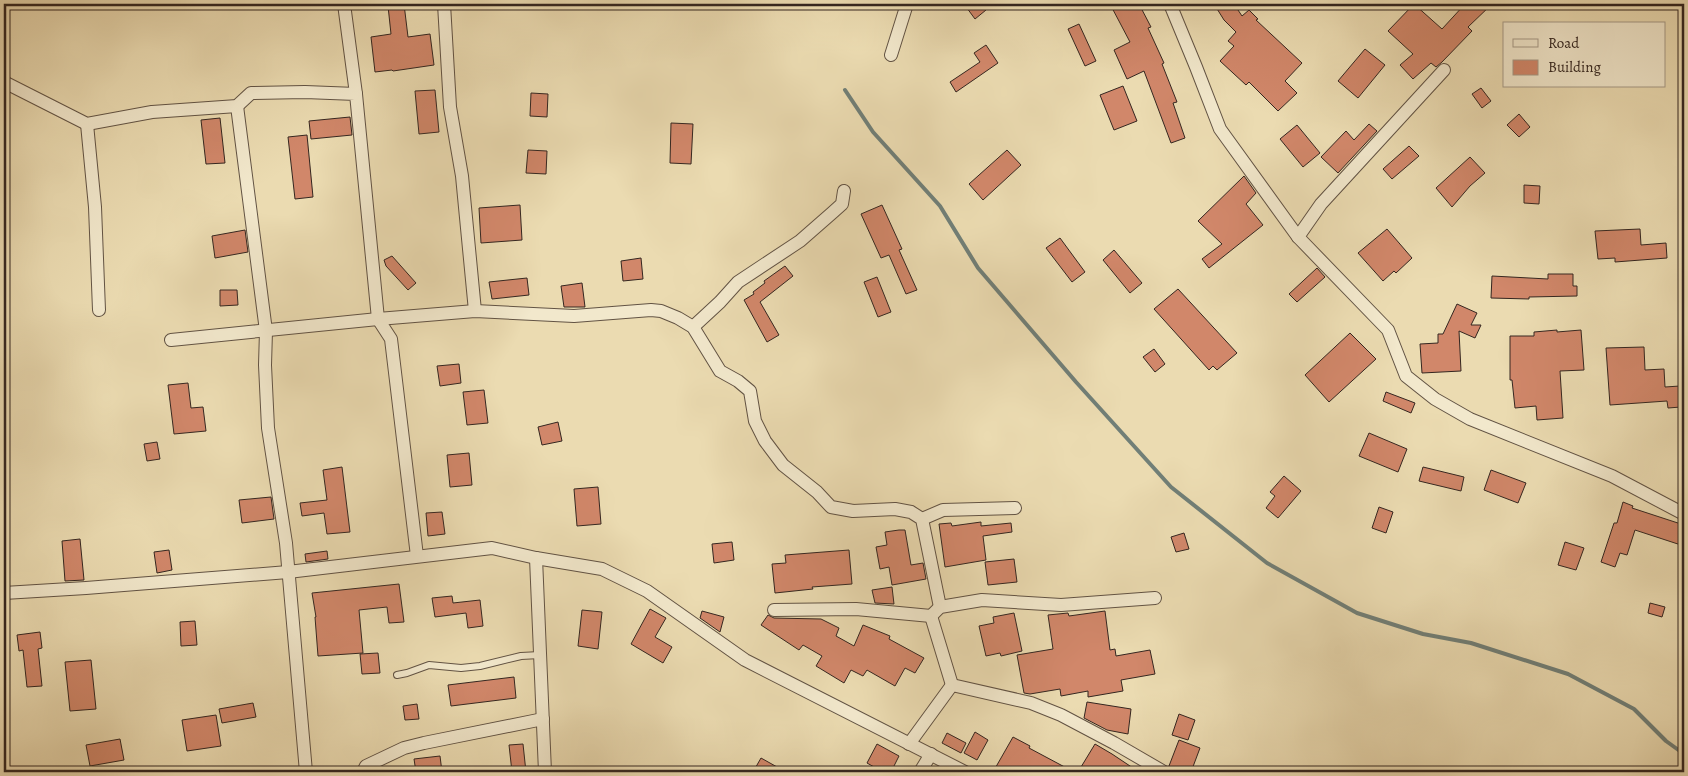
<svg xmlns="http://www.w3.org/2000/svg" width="1688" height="776" font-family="Alegreya,serif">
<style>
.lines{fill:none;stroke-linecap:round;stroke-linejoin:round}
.stream{stroke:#717f77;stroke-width:4}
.building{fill:#d1876a;stroke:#342620}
.lane-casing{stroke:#625344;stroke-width:8}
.street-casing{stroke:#625344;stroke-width:14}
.lane{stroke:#f2e8cc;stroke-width:6}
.street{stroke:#f2e8cc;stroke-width:12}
</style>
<rect width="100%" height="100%" fill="#ebdbb1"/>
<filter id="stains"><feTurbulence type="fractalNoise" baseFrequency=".004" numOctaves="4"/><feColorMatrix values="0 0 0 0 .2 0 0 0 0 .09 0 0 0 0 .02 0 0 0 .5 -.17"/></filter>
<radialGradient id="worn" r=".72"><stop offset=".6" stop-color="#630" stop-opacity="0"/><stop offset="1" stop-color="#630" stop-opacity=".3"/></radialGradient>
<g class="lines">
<polyline class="stream" points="845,90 873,132 940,206 978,268 1076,382 1171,487 1267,563 1357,613 1423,634 1471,643 1568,674 1634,709 1666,741 1684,754"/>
</g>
<g class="building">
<polygon points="404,4 408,37 430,34 434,65 393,71 392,70 375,72 371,37 391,34 388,6"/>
<polygon points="964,4 981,4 986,10 975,19"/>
<polygon points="1110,4 1139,4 1151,27 1148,28 1164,63 1162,64 1177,102 1173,103 1185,138 1171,143 1144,71 1127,79 1114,50 1130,42"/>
<polygon points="1214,4 1234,4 1242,16 1249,10 1258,19 1256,20 1302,63 1285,81 1297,93 1278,111 1249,82 1246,85 1220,61 1234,46 1228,41 1236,32 1224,20"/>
<polygon points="1414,4 1442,29 1465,4 1492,4 1468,27 1472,31 1442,62 1436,67 1431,63 1413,79 1400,65 1413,54 1388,31"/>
<polygon points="1079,24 1096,61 1085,66 1068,29"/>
<polygon points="986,45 998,63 956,92 950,82 980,62 974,53"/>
<polygon points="1365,49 1385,65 1358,98 1338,81"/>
<polygon points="1123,86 1137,121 1114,130 1100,95"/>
<polygon points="1481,88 1491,101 1482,108 1472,94"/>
<polygon points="435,90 439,132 419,134 415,91"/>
<polygon points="531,93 548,94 547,117 530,116"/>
<polygon points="1519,114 1530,127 1519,137 1507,125"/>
<polygon points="350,117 352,135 311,139 309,121"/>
<polygon points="220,118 225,163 206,164 201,120"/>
<polygon points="671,123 693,124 691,164 670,163"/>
<polygon points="1369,124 1377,131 1338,173 1321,157 1346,131 1354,140"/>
<polygon points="1297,125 1320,153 1303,167 1280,139"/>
<polygon points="307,135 313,197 295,199 288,137"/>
<polygon points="1409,146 1419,156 1392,179 1383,169"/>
<polygon points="528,150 547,151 546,174 526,173"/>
<polygon points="1007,150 1021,165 983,200 969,184"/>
<polygon points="1470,157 1485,173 1470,186 1452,207 1436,188"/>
<polygon points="1244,176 1256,193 1246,204 1263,225 1209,268 1202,259 1222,244 1198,221"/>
<polygon points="1524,185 1540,186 1539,204 1524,203"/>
<polygon points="520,205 522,240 481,243 479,208"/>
<polygon points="882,205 902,249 899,250 917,290 906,294 889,255 881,258 861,214"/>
<polygon points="1387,229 1412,258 1396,273 1394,271 1383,281 1358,253"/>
<polygon points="1640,229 1641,245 1666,243 1667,258 1615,262 1615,258 1598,259 1595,231"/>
<polygon points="245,230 248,252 215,258 212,236"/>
<polygon points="1060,238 1085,272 1072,282 1046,248"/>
<polygon points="1114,250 1142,283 1130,293 1103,260"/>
<polygon points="392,256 416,283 408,290 386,266 384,260"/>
<polygon points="641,258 643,279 623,281 621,261"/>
<polygon points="785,266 793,276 760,302 779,335 767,342 744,300 754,294 753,292 765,283 764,281"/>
<polygon points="1317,268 1325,277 1297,302 1289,294"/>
<polygon points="1548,274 1573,274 1573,286 1577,286 1577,296 1529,297 1529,299 1491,298 1492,276 1548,279"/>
<polygon points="877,277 891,312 878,317 864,282"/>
<polygon points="527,278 529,295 492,299 489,282"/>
<polygon points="582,283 585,307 564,307 561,286"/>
<polygon points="1178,289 1237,353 1217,370 1213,366 1209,370 1154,309"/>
<polygon points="220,290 237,290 238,305 220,306"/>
<polygon points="1457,304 1477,313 1471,325 1481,325 1475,338 1459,331 1461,371 1422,373 1420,344 1438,343 1438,334 1443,334"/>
<polygon points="1557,330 1557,332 1581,330 1584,370 1560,371 1563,418 1537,420 1536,406 1515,408 1512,380 1510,380 1510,336 1534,336 1534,332"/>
<polygon points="1350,333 1376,359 1329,402 1305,375"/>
<polygon points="1644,347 1645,370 1664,369 1665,387 1680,386 1681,407 1668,408 1667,401 1610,405 1606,348"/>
<polygon points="1154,349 1165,364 1155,372 1143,357"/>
<polygon points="459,364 461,383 440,386 437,366"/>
<polygon points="188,383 191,408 203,407 206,431 174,434 168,385"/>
<polygon points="484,390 488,423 467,425 463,392"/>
<polygon points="1386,392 1415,403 1411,413 1383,401"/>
<polygon points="558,422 562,441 542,445 538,427"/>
<polygon points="1369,433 1407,449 1398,472 1359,456"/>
<polygon points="157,442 160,459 147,461 144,444"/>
<polygon points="469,453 472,485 450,487 447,455"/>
<polygon points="342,467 350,532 327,534 324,513 302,516 300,503 327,500 323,470"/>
<polygon points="1423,467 1464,477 1461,491 1419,481"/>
<polygon points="1491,470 1526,483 1518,503 1484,490"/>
<polygon points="1284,476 1301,491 1278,518 1266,508 1275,496 1270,492"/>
<polygon points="598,487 601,524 577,526 574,489"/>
<polygon points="271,497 274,519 242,523 239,500"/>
<polygon points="1623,502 1633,506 1632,508 1684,525 1684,546 1635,530 1627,555 1620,553 1615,567 1601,562 1614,523 1617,523"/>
<polygon points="1379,507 1393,512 1386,533 1372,528"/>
<polygon points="442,512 445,534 428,536 426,513"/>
<polygon points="981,522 981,526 1011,523 1012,532 983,536 986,560 945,567 939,524 951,523 952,526"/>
<polygon points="899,530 905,530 911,565 923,563 926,579 892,585 889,567 880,569 876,547 887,545 885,532"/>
<polygon points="1184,533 1189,549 1176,552 1171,537"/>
<polygon points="80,539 84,580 65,581 62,541"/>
<polygon points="732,542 734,560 714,563 712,544"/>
<polygon points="1565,542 1584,548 1576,570 1558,565"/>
<polygon points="169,550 172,570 157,573 154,552"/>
<polygon points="849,550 852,584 812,587 813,589 775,593 772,564 786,563 785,555"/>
<polygon points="327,551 328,559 306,562 305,554"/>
<polygon points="1014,559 1017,582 988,585 985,562"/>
<polygon points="399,584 404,622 389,623 387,607 359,610 363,653 318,656 315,617 316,617 312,593"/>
<polygon points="892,587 894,604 875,603 872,590"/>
<polygon points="452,596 453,603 480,600 483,626 468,628 466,613 435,617 432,598"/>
<polygon points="1650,603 1665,607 1662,617 1648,613"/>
<polygon points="650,609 666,618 655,637 672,647 663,663 631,644"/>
<polygon points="582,610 602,612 598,649 578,646"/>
<polygon points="702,611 724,617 720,632 700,618"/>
<polygon points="1105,611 1110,650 1115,649 1116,656 1150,650 1155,674 1121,680 1123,691 1088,697 1088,691 1061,696 1060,689 1030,694 1024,693 1017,655 1053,649 1048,615 1068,613 1069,616"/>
<polygon points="1014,613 1022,651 1001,656 1000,653 986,656 979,626 994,623 993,617"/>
<polygon points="768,615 774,618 821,619 839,628 836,636 854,646 863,625 890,636 889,639 924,658 915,673 905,668 895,686 867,670 863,676 851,670 844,683 816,666 822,656 803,645 799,650 761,625"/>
<polygon points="195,621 197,645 181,646 180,622"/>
<polygon points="40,632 42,648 38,649 42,686 27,687 23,650 19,651 17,635"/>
<polygon points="378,653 380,673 362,674 360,654"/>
<polygon points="91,660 96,709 70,711 65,662"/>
<polygon points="514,677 516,698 451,706 448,685"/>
<polygon points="1087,702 1131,709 1128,734 1107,730 1084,718"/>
<polygon points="253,703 256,717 222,723 219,709"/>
<polygon points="417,704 419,719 405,720 403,706"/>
<polygon points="1179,714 1195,720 1188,740 1172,735"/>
<polygon points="216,715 221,746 187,751 182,720"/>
<polygon points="975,732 988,740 977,760 964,753"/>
<polygon points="947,733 966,743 961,753 942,743"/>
<polygon points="1013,737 1030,746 1029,748 1074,772 993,772"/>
<polygon points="120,739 124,760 90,766 86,745"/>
<polygon points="1179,740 1200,748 1191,772 1172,772 1169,766"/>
<polygon points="523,744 526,772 512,772 509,745"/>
<polygon points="877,744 899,756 891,772 883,772 867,763"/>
<polygon points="1095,744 1112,754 1139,772 1078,772"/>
<polygon points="440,756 442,772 416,772 414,759"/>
<polygon points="761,758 786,772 753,772"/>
</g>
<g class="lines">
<g class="lane-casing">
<polyline id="lane" points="397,675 407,673 429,665 461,668 480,666 521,656 540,655"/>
</g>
<g class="street-casing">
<g id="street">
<polyline points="344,4 356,94"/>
<polyline points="444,4 450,107 462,176 475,311"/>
<polyline points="1170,4 1196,67 1220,129 1298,237 1388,330 1406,376 1435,399 1470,419 1612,476 1684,514"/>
<polyline points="891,55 907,4"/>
<polyline points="4,82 87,124 152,112 237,106 251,93 305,92 356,94 378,319 391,339 417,556"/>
<polyline points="237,106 266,331 265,365 268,428 286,543 306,772"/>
<polyline points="87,124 95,207 99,310"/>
<polyline points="1298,237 1321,204 1444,70"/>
<polyline points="693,327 720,302 738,282 800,241 832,213 842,204 844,191"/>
<polyline points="171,340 378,319 475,311 574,316 651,310 661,311 678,318 693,327 720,371 738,381 750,391 755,421 765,441 783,465 817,492 831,507 853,511 895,509 911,512 922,519 940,607"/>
<polyline points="922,519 943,510 1015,508"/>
<polyline points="536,558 545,772"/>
<polyline points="4,593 86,588 288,572 492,548 536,558 602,569 647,591 745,660 965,772"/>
<polyline points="774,610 856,609 931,616"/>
<polyline points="931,616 940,607 982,600 1061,605 1155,598"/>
<polyline points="931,616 952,685"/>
<polyline points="909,744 952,685 1031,703 1061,715 1114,743 1164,772"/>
<polyline points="363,772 366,766 404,748 424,743 543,719"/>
<polyline points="920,772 931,754"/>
</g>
</g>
<use href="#lane" class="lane"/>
<use href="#street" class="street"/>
</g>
<rect width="1688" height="776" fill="none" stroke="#ebdbb1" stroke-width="20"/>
<rect x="5" y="5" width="1678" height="766" fill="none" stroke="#342620" stroke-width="2.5"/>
<rect x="10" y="10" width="1668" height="756" fill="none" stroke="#342620"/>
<rect x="1503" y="22" width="162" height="65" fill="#f2e8cc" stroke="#a69a87"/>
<rect x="1513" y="39" width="25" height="8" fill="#f2e8cc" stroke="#a69a87"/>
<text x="1548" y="48" font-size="15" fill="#342620">Road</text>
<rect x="1513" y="60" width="25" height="15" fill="#d1876a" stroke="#a69a87"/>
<text x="1548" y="72" font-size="15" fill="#342620">Building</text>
<rect width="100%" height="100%" filter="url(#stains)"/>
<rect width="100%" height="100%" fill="url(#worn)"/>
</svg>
